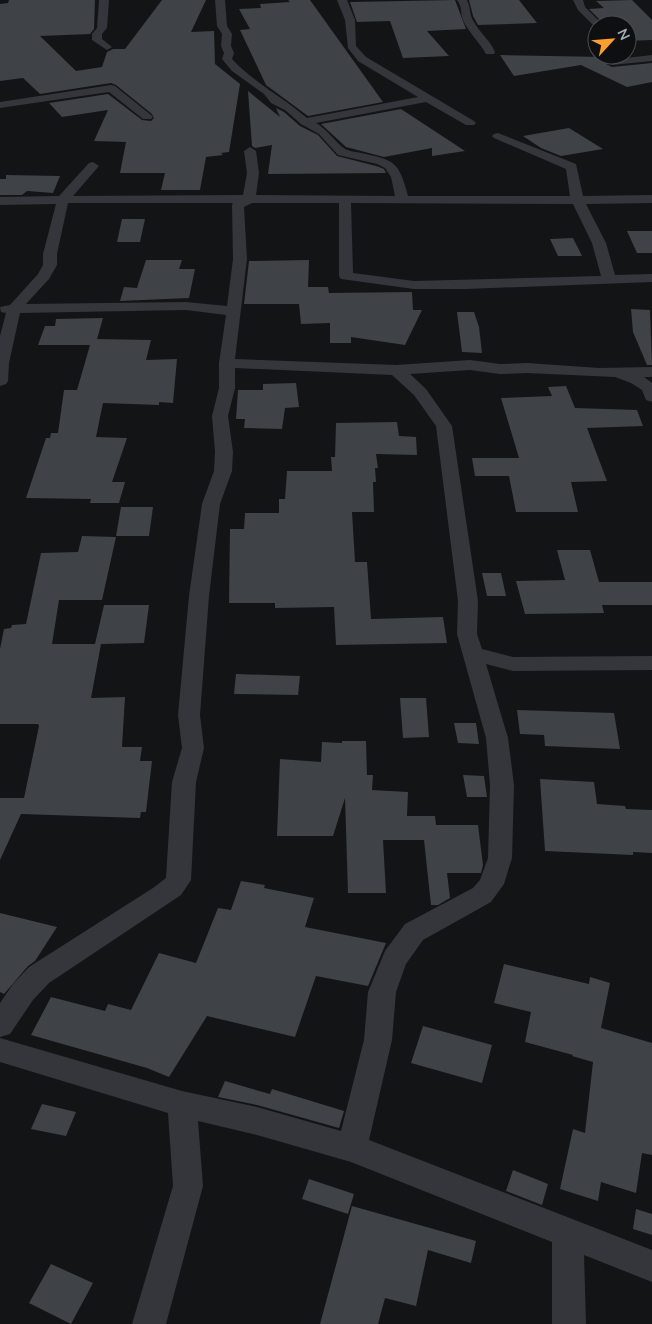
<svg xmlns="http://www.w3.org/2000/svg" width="652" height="1324" font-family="Mulish,sans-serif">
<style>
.building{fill:#3f4246}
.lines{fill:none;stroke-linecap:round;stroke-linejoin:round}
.minor{fill:#34363b;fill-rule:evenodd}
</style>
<rect width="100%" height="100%" fill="#131415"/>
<g class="building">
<polygon points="9,0 95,0 94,29 90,34 40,36 76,71 102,67 107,52 113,49 125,49 162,0 206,0 191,32 214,31 215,64 240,84 229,152 221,153 223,155 206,157 200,190 161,190 165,173 120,173 126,142 94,141 108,110 62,117 49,103 108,94 142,120 151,121 154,118 152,114 116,85 111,83 40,94 23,78 0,81 0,4 8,3"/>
<polygon points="288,0 310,0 383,102 308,116 266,85 240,30 250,29 239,9 261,8 260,4 290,2"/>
<polygon points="455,0 466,29 427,31 449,56 403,58 390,21 357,22 350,2"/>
<polygon points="469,0 519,0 537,23 478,25 473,16"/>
<polygon points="632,0 652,20 652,40 627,41 627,25 605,25 589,9 604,8 596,1"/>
<polygon points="500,55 604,57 606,64 612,67 652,63 652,82 627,87 581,65 514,76"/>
<polygon points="248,91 280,117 276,108 284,112 300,126 318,135 337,156 376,166 384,169 386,173 268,174 272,145 255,148 252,146"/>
<polygon points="401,109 465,151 432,156 432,148 384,157 346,147 321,124"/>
<polygon points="569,128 603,149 561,156 541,148 523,136"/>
<polygon points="6,175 60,176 53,193 27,191 22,195 0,195 0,179 6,179"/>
<polygon points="122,219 145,219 140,242 117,242"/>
<polygon points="627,231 652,231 652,253 637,253"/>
<polygon points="573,238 582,256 558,256 550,239"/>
<polygon points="146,260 182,260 179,269 195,269 189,298 120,301 124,287 137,288"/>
<polygon points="309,260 308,287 328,287 329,293 412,292 413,310 422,310 405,345 351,337 351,343 330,343 330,323 301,324 299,304 244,304 249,261"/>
<polygon points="631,309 650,310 652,365 647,365 633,332"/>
<polygon points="457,312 474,312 479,327 482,353 462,352"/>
<polygon points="103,318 97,339 151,340 146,360 177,359 173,403 159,402 159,405 103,403 96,437 127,438 112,482 125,482 119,503 90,503 91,499 26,498 46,438 50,438 51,433 58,433 64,390 77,390 90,345 38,345 45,326 55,326 56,319"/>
<polygon points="296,383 299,407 285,408 282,429 244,428 245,419 236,419 238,390 263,390 263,384"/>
<polygon points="566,386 575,408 637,410 643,426 587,428 607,481 571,482 578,512 516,512 509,476 475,476 472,458 519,458 501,398 552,396 548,387"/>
<polygon points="397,422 399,436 416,437 417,455 376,454 378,468 375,468 376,482 373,482 374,512 352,512 355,562 367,562 371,619 443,617 447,643 336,645 334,607 275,608 275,603 229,603 230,529 244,529 245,513 279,513 279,499 285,499 287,471 332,471 331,457 335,457 336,423"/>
<polygon points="121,507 153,507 149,536 116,536"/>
<polygon points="82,536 116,537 102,600 59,600 52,644 95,644 104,605 149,605 144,643 101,644 91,698 125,697 122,747 142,747 140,761 152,761 146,812 141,812 140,818 21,814 0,860 0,798 24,798 39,726 38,724 0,724 0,649 4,629 11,628 12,625 26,624 41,553 78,552"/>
<polygon points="557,550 590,550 599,582 652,582 652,605 602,605 604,613 525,614 516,581 565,580"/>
<polygon points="482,573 501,573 506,596 487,596"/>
<polygon points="236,674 300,676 298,695 234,694"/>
<polygon points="400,698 426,698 429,737 403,738"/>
<polygon points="517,710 614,713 620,749 545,746 544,735 520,734"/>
<polygon points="454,723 476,723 479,744 458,743"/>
<polygon points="342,741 366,741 367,775 373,775 372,790 408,792 407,816 435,816 436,825 478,825 483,865 481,873 447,873 450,898 438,905 431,905 424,840 383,840 386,893 348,893 345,798 333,836 277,836 280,759 321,762 322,742 342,743"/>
<polygon points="463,775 484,776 487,797 467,797"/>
<polygon points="540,779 594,782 597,804 625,806 626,809 652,810 652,853 633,852 633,855 545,851"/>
<polygon points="241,881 265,885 264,888 314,898 305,927 386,943 368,986 316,976 295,1037 207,1016 169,1077 147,1068 31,1035 51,997 105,1011 108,1004 131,1010 159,953 196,963 218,908 231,910"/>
<polygon points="0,913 57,927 35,961 28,966 4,994 0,992"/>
<polygon points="504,964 589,984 590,977 610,983 601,1028 652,1043 652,1155 642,1153 636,1193 601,1182 598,1201 560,1189 573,1129 585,1133 593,1062 572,1056 573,1055 525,1042 531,1012 494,1003"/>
<polygon points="423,1026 492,1045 482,1083 411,1063"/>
<polygon points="225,1081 270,1094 272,1089 344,1111 339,1128 257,1105 218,1097"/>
<polygon points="42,1104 76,1112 66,1136 31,1129"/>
<polygon points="513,1170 548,1184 542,1205 506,1191"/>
<polygon points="309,1179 354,1194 348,1214 302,1199"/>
<polygon points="352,1206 476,1241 471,1263 428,1250 416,1306 385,1298 378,1324 320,1324"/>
<polygon points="636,1209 652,1214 652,1235 633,1229"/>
<polygon points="51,1264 93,1283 71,1324 29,1303"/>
</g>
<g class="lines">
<g class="minor">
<polygon points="99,0 109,0 107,28 102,34 102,39 112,47 107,50 92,40 92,34 97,28"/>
<path d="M 215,0 L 225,0 L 227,26 L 232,34 L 231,46 L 234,53 L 232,59 C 253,82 284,98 307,118 L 418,97 L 358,61 L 348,48 L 345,20 L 337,0 L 347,0 L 355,20 L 356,46 L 366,57 L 474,121 L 476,123 L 474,125 L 466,125 L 426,102 L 316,123 C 329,131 334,141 345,149 C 349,151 356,152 361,153 C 394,160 399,161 408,196 L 570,196 L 566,169 L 494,138 L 492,136 L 494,134 L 498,133 L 576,164 L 583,196 L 652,195 L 652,203 L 586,204 L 606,243 L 615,275 L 652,274 L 652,282 L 466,289 L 414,289 L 341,279 L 339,276 L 339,203 L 252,203 L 244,207 L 247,259 L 235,359 L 396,365 L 470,360 L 500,364 L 527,363 L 599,368 L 652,367 L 652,377 L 644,377 L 652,383 L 652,402 L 646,400 L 642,390 L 631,383 L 615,377 L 527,373 L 500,374 L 470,370 L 410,374 L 426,389 L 452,426 L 478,601 L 477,634 L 482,649 L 513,657 L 652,656 L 652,670 L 513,671 L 486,664 L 508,738 L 514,785 L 512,858 L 504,884 L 491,902 L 423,940 L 406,964 L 396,992 L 392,1040 L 369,1140 L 652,1250 L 652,1282 L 584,1255 L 586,1324 L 552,1324 L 552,1242 L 351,1162 L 257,1135 L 198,1121 L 203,1186 L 166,1324 L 132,1324 L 173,1186 L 168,1113 L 0,1062 L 0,1038 L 182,1091 L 257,1107 L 341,1131 L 364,1040 L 368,992 L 385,951 L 405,924 L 473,888 L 480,880 L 488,858 L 490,785 L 486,738 L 457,634 L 458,601 L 436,426 L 414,395 L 392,375 L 235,368 L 235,388 L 228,416 L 233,452 L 232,471 L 220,504 L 209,596 L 200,715 L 204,748 L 196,782 L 191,880 L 181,895 L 49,983 L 33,1000 L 10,1034 L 0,1037 L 0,1003 L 13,984 L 29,967 L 153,888 L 166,878 L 172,782 L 182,748 L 178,715 L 189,596 L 202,504 L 214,471 L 215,452 L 212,416 L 219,388 L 219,363 L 226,315 L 186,310 L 20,313 L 9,363 L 8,381 L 6,384 L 0,386 L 0,336 L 6,313 L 1,312 L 0,307 L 10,305 L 38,274 L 43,265 L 43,254 L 56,204 L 0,205 L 0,197 L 59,196 L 89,163 L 93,162 L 99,166 L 73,196 L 243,195 L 247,173 L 244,151 L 250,147 L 256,151 L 259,173 L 256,195 L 395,196 L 391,177 L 385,168 L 377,164 L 338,155 L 319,134 L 301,124 L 285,110 L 271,103 L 264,94 L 232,71 L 222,59 L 224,53 L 221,46 L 222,34 L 217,26 ZM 68,203 L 233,203 L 232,205 L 233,259 L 227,306 L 186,302 L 26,304 L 49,279 L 57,265 L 57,254 ZM 351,203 L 573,204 L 592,243 L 601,276 L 414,281 L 353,273 Z"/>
<path d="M 457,0 L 467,0 C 471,8 469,15 474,22 C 480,33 490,40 495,52 L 494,54 L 486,54 C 480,43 467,30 463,20 C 460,12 463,8 457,0 Z"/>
<polygon points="573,0 583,0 585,7 603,25 595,27 578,10"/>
<polygon points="606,55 616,55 617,59 652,55 652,61 612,65 607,62"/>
<polygon points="111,85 115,86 151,115 153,117 151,119 143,119 109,92 0,108 0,102"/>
</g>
</g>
<g transform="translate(612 40) rotate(64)"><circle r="24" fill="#0e0f10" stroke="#4a4e53"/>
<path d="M0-4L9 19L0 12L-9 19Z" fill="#ffa022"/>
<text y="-8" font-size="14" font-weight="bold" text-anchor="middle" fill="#a4acb7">N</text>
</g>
</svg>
